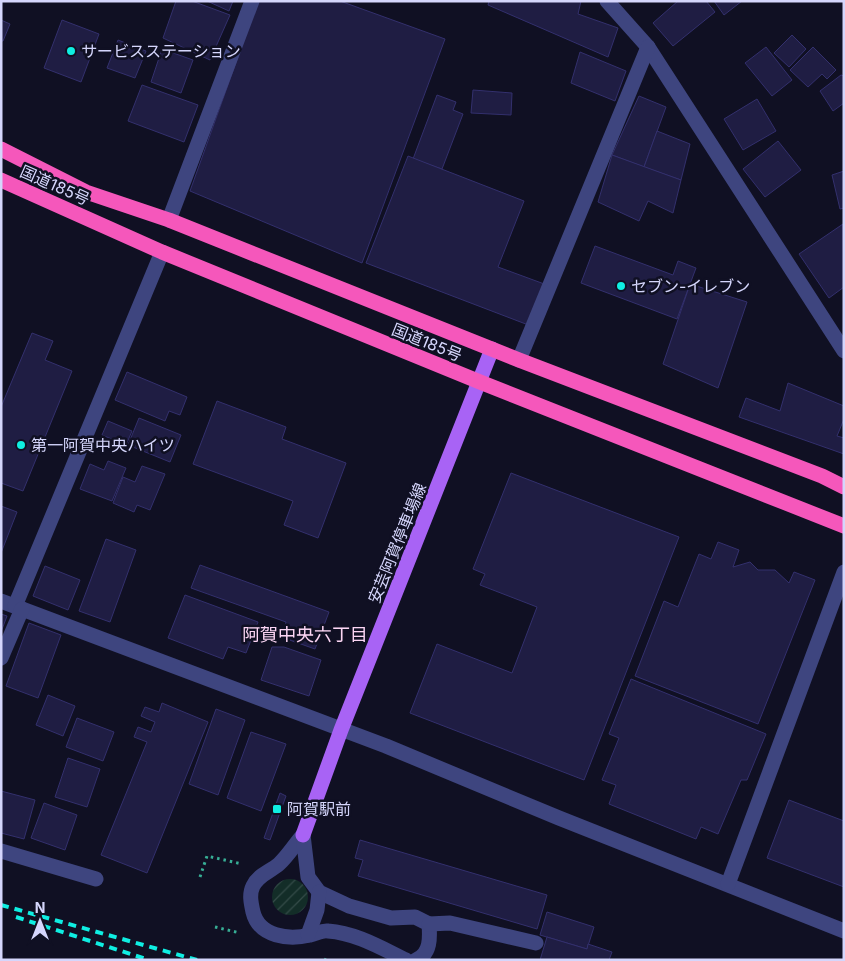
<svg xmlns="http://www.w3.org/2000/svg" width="845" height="961" font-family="Inter,'Noto Sans JP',sans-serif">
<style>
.garden{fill:url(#garden-furrows)}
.building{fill:#1f1d43;stroke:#33306d}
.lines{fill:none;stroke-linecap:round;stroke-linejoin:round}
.path{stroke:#37ae95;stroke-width:3;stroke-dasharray:2.5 4;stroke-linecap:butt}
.minor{stroke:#3e457f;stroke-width:15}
.major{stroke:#a863f5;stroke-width:15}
.highway{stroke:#f557bb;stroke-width:15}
.rail{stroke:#0feee2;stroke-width:4;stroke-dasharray:8 6;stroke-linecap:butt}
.poi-dot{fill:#0feee2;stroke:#101023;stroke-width:2}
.labels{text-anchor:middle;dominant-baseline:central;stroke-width:5;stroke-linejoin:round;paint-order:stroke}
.poi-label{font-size:16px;fill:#d5d6fc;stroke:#101023;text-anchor:start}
.street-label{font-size:16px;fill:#d5d6fc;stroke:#101023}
.neighbourhood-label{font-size:18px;fill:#fcd6f4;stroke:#101023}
</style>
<defs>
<pattern id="garden-furrows" width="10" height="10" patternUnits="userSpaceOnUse" patternTransform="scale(1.25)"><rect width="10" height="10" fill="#132d28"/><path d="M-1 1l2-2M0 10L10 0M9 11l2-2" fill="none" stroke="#344b48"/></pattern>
</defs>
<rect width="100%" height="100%" fill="#101023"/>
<circle class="garden" cx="290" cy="897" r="18"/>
<g class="building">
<polygon points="176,1 192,1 230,15 210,60 163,38"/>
<polygon points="207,1 233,1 229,11"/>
<polygon points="258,1 340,1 445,39 362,263 190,191"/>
<polygon points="489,1 581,1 578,14 618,28 608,57 488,5"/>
<polygon points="678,1 706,1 715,12 673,46 653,23"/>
<polygon points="714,1 742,1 724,15"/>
<polygon points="1,20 10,24 3,41 1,41"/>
<polygon points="62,20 99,34 81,82 44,68"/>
<polygon points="792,35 806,49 789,67 774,53"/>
<polygon points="118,40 146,51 135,78 107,68"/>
<polygon points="766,47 792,80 772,96 745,63"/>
<polygon points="813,47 836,70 827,79 822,74 808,87 790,70"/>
<polygon points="162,49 193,60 181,93 151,82"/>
<polygon points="580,52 626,71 615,101 571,83"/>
<polygon points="841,75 844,76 844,103 833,111 820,91"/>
<polygon points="142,85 198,105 184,142 128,121"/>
<polygon points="473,90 512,93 511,115 471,113"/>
<polygon points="437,95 456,102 453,110 463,114 442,169 413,159"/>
<polygon points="639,96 666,107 644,167 612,155"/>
<polygon points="757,99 776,131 743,150 724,119"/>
<polygon points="657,131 690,144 681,180 644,167"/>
<polygon points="778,141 801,170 765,197 743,169"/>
<polygon points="612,155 681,180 673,213 648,201 639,221 598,202"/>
<polygon points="408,156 524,201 498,267 547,285 531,326 366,263"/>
<polygon points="844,171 844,208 840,209 832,175"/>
<polygon points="843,224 844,287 829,298 799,254"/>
<polygon points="595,246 673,275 678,261 696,268 677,319 581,283"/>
<polygon points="690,284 747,302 718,388 663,364"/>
<polygon points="32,333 53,341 45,360 72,371 23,491 1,483 1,407"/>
<polygon points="127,372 187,397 180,415 169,411 165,421 115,400"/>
<polygon points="788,383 844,406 844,419 837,436 844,438 844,454 739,417 746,398 780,411"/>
<polygon points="217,401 286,427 282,439 346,463 318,538 284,525 293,501 193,464"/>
<polygon points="139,418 181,435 170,462 128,445"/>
<polygon points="108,421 132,431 126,445 102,435"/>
<polygon points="108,461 126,468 112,501 80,489 90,464 104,470"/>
<polygon points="142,466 165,474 150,510 137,505 134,512 113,503 123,477 135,482"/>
<polygon points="511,473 679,537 584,780 410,713 437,644 512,673 537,607 480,585 485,574 473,569"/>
<polygon points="1,506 17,512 1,553"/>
<polygon points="106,539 136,550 110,622 79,611"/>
<polygon points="718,542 739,550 733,567 750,562 758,570 775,570 789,583 794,572 815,580 758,724 635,676 664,601 678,607 699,554 711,559"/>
<polygon points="200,565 329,612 315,649 281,637 286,622 191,588"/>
<polygon points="45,566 80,580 68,610 33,596"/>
<polygon points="185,595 258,622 246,653 228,647 223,659 168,638"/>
<polygon points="1,614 7,616 1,632"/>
<polygon points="29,623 61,635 38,698 6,686"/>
<polygon points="272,647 284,647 321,660 309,696 261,680"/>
<polygon points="631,679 766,734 747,780 741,780 718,834 701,827 696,839 609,804 616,785 602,780 619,738 609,734"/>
<polygon points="48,695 75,706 63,736 36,725"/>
<polygon points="162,703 208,722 147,873 101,855 147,742 134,737 138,727 151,732 155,722 141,716 145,707 159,712"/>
<polygon points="216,709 245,720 218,795 189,784"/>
<polygon points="77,718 114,732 103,761 66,747"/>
<polygon points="251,732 286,744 261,811 227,798"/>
<polygon points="68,758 100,769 87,807 55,797"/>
<polygon points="1,791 35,800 24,839 1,833"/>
<polygon points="280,793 286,796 270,840 264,838"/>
<polygon points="789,800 844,821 844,887 767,858"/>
<polygon points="44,803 77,815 65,850 31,838"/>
<polygon points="360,840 547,895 537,929 358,876 363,860 355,858"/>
<polygon points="547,912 594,927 587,949 540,935"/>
<polygon points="547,937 587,949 588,944 612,952 609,960 540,960"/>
</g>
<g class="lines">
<g class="path">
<polyline points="200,877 207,856 242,864"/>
<polyline points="215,927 240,933"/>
<polyline points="324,959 326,960"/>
</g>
<g class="minor">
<polyline points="607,1 648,47 844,351"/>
<polyline points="169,220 252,1"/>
<polyline points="519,360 648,47"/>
<polyline points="1,601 386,746 559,818 844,931"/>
<polyline points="15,606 162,252"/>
<polyline points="1,658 22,609"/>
<path d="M 303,835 C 295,844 288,856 279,864 C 270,872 259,874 253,886 C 249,894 251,903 253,912 C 259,937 289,940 310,935 C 316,934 322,930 328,931 C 356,933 381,948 406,960"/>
<path d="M 303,835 L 308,877 L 319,892 L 349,906 L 391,918 L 415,917 L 429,924 C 430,937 431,954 416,960"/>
<polyline points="1,851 96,879"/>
<polyline points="728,884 844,572"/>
<polyline points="429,924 450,923 536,943"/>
<polyline points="308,935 317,910 319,892"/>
</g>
<polyline class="major" points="303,835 341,730 492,349"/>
<g class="highway">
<polyline points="1,149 86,192 169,220 519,360 822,476 844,487"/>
<polyline points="1,180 162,252 480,382 844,526"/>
</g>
<g class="rail">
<polyline points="1,905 197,960"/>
<polyline points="16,917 149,960"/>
</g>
</g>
<g class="poi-dot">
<circle cx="71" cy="51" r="5"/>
<circle cx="621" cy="286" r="5"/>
<circle cx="21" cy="445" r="5"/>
<rect x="272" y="804" width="10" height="10" rx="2.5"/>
</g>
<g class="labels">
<g class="poi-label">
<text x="81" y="51">サービスステーション</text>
<text x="631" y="286">セブン-イレブン</text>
<text x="31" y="445">第一阿賀中央ハイツ</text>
<text x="287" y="809">阿賀駅前</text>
</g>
<g class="street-label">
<text transform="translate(55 185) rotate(24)">国道185号</text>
<text transform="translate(427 342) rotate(22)">国道185号</text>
<text transform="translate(397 543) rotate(-68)">安芸阿賀停車場線</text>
</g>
<g class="neighbourhood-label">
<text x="305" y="634">阿賀中央六丁目</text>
</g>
</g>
<rect width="845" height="961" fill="none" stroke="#d5d6fc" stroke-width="5"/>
<g transform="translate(40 921)" stroke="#101023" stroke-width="4" paint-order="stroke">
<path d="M0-4L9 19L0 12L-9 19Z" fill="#d5d6fc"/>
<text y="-8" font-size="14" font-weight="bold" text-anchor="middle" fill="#d5d6fc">N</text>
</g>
</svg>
